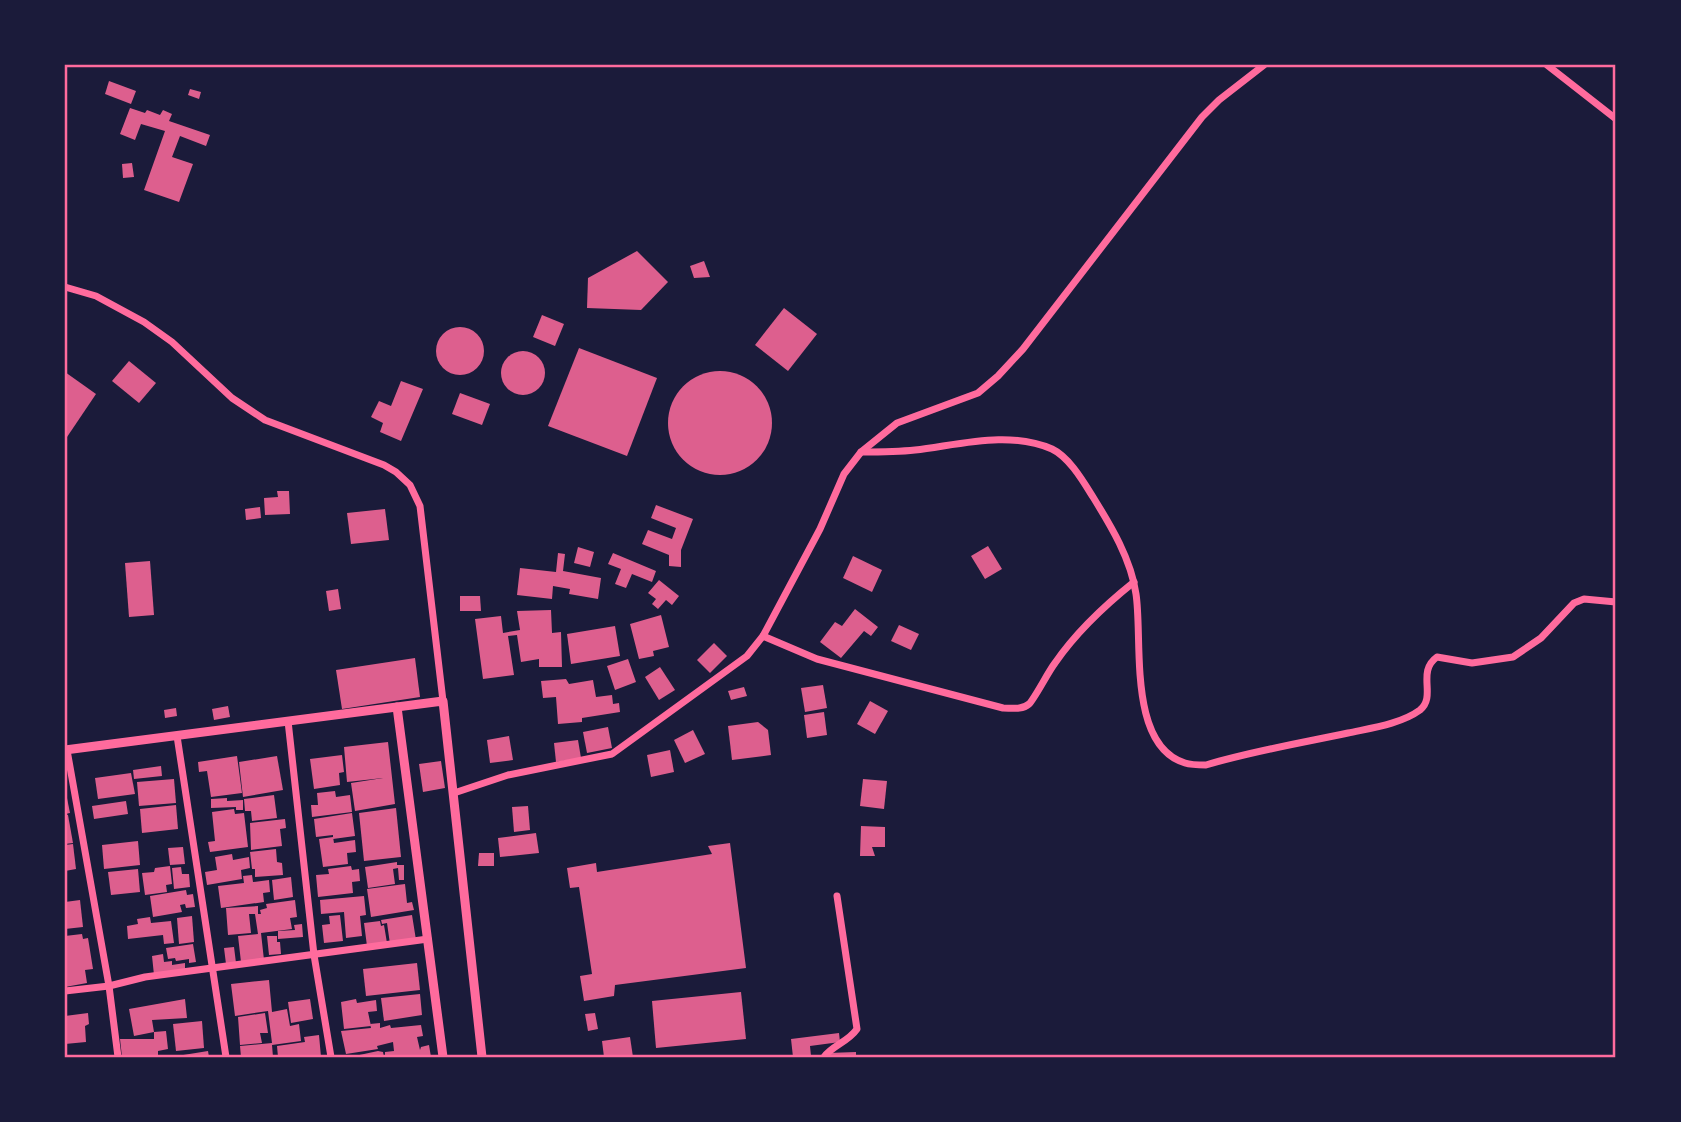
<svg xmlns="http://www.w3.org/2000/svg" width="1681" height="1122" font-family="Helvetica,sans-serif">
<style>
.building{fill:#dd5f8e}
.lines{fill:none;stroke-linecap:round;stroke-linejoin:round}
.minor{stroke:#ff6b9d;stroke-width:7}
.tertiary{stroke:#ff6b9d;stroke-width:9}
.neatline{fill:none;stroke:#ff6b9d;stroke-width:2.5}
</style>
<rect width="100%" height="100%" fill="#1b1b3a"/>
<g class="building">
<polygon points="109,81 136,91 131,104 105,94"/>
<polygon points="190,89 201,92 199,99 188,95"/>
<polygon points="130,108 145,113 147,110 160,115 163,110 172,114 169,121 210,135 206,146 180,136 172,157 193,164 179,202 144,190 165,131 141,124 135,140 120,134"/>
<polygon points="132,163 134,177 123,178 122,164"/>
<polygon points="637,251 668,282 641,310 587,308 588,278"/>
<polygon points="704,261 710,277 694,278 690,266"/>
<polygon points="784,308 817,334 788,371 755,345"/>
<polygon points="542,315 564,324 555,346 533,337"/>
<circle cx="460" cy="351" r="24"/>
<polygon points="579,348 657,378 627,456 548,426"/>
<circle cx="523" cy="373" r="22"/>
<polygon points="129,361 156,383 139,403 112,381"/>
<circle cx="720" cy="423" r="52"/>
<polygon points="65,372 96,394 65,440"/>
<polygon points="401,381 423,389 401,441 380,432 383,423 371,417 379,401 391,406"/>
<polygon points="460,393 490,404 482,425 452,414"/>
<polygon points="277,491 289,491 290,514 265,515 264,498 278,497"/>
<polygon points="656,505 693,519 681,550 681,567 669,566 669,555 642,544 648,530 672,539 676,528 651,518"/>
<polygon points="260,507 261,518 246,520 245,509"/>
<polygon points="385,509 389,540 351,544 347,513"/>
<polygon points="988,546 1002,569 985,579 971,556"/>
<polygon points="578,547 594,552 590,567 574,563"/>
<polygon points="558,553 565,554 563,571 601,578 598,599 569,594 570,589 553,586 552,599 517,595 520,568 556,572"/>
<polygon points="613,553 656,571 652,582 632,574 626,588 615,584 621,569 608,564"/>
<polygon points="853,556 882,570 872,592 843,578"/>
<polygon points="150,561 154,615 129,617 125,563"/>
<polygon points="659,580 679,596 672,605 666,600 658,609 652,604 656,599 648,593"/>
<polygon points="338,589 341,609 329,611 326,591"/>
<polygon points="460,596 480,596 481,611 460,611"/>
<polygon points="855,609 878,627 871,636 864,631 841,658 820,642 835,622 842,626"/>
<polygon points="551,610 552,633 561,632 562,667 539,667 539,659 521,662 517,635 508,636 514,675 483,679 475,619 501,616 503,633 520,630 517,611"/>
<polygon points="661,615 669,647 653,651 654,656 639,659 630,624"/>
<polygon points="899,625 919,634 911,650 891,641"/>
<polygon points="615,626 620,656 571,664 567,634"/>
<polygon points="714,643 727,656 710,673 697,660"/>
<polygon points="415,658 420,697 342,709 336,670"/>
<polygon points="628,659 636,682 615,690 607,666"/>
<polygon points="660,667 675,690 659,700 645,677"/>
<polygon points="566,679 569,684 593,680 596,697 612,695 613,704 619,703 620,712 582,718 582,722 558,724 556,697 543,698 541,681"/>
<polygon points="823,685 827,708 805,712 801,688"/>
<polygon points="744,687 747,696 731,700 728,691"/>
<polygon points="870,701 888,711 875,734 857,724"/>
<polygon points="228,706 230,717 214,720 212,709"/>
<polygon points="176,708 177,716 165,718 164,710"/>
<polygon points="824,712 827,735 807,738 804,715"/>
<polygon points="758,722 768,730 771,755 732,760 728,726"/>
<polygon points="608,727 612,748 587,753 583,732"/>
<polygon points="693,730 705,754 685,763 674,740"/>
<polygon points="509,736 513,760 490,763 487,740"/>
<polygon points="578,740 581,758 556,762 554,743"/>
<polygon points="388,742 395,804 355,811 351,783 383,778 347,782 344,747"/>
<polygon points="670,750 674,772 651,777 647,755"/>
<polygon points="342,755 344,772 339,773 340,785 314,789 310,759"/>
<polygon points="237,756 242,793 211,797 207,771 199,772 198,762"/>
<polygon points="277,756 283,790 243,797 239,762"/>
<polygon points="441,761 445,788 423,792 419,764"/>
<polygon points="161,766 162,776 134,779 133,770"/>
<polygon points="131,773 135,794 98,799 95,778"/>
<polygon points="174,779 176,803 139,806 137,782"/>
<polygon points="863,779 887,781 884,809 860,806"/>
<polygon points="65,788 70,813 65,814"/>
<polygon points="335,791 336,797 350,795 352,812 312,817 311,805 318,805 317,793"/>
<polygon points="274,795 277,818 252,821 251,811 245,811 244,799"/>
<polygon points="227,798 227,801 243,800 243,810 236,810 236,807 211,808 211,799"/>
<polygon points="126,801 128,814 94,819 92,806"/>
<polygon points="176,805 178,829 142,833 140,809"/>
<polygon points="528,806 530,830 514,832 512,807"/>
<polygon points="396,808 401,857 364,861 359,813"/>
<polygon points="234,809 235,814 244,813 248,847 210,852 208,842 215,841 212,812"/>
<polygon points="352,813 355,836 333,839 333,835 316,837 314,819"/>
<polygon points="65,815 68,815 73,843 65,844"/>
<polygon points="285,819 286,828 280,829 282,846 251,850 250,823"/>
<polygon points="861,826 885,827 885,847 872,847 875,856 860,856"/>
<polygon points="536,833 539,853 500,857 498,838"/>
<polygon points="333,837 334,843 355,840 356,852 347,853 348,864 323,867 319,839"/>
<polygon points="138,841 140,865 104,869 102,845"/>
<polygon points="730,843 746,968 615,985 614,996 584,1001 580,976 592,974 579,887 570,888 567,868 596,863 597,872 712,854 708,846"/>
<polygon points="73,844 76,869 65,871 65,845"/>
<polygon points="183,847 185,864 170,865 168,848"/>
<polygon points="276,849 277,862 282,863 283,875 255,877 255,869 252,869 250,852"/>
<polygon points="479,853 494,853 494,866 478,866"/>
<polygon points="232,854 233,860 249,857 250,868 241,870 242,879 207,885 205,872 217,870 215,857"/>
<polygon points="397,862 397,865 404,865 404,880 399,880 398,868 393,869 395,884 368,888 365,867"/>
<polygon points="170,866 172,884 166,885 167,892 145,895 142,873 154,872 155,868"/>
<polygon points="351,866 352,870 359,869 360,881 352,882 353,893 318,897 316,875 329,874 328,869"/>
<polygon points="181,867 182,874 189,874 190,887 174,889 172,868"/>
<polygon points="138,869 140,892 111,895 108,872"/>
<polygon points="252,875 253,882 269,880 270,892 263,893 264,902 221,908 218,886 244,883 243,876"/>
<polygon points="291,877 293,897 274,900 272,880"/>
<polygon points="405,884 407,903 412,902 414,910 371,917 367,889"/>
<polygon points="186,890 187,895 193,894 195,907 186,908 185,904 180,905 182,912 153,917 150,896"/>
<polygon points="364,896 366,915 360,916 362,936 346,938 344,912 321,914 320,900"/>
<polygon points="80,900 83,927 65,929 65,902"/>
<polygon points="295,900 297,917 290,918 292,929 261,933 264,960 241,962 238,936 258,934 255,914 249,914 251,933 228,935 226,908 258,906 258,914 261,914 260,910 267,908 266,904"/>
<polygon points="340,915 343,941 324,943 322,925 330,924 329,916"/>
<polygon points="412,915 416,940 390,944 387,923 382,924 381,920"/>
<polygon points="192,916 194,942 179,944 177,918"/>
<polygon points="150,917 151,923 171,921 174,943 164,944 163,935 128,939 127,926 138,924 137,919"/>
<polygon points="380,921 381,926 384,925 387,943 367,946 364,923"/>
<polygon points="302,924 303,937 278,939 278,931 295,930 294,925"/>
<polygon points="82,934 83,939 88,938 93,969 85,970 87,983 65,987 65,936"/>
<polygon points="267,936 277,936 277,942 280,942 281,954 269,955"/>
<polygon points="193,944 196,962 189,963 189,959 176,961 175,958 168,959 166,948"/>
<polygon points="234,947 236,963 226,964 224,948"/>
<polygon points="163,954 164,962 172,961 172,965 185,963 185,970 154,975 152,956"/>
<polygon points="417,963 420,990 366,996 363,969"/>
<polygon points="269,980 272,1012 287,1009 290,1026 299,1024 301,1041 272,1045 273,1057 241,1057 240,1046 272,1043 268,1011 235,1016 231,984"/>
<polygon points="741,992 746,1039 656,1048 652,1001"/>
<polygon points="420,994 422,1015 384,1021 381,998"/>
<polygon points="185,999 187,1018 152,1020 154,1032 134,1036 129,1009"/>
<polygon points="310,999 313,1019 291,1023 288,1002"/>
<polygon points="356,999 357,1003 376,1000 377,1011 368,1012 371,1026 344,1029 341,1002"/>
<polygon points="88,1013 89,1024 85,1026 86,1042 65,1044 65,1016"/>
<polygon points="265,1013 268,1033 260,1033 262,1043 240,1045 238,1017"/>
<polygon points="595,1013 598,1029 588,1031 585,1014"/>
<polygon points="202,1021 204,1048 176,1051 173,1024"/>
<polygon points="380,1023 380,1028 390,1025 391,1028 421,1025 423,1036 417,1037 420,1050 421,1047 429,1045 431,1057 385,1057 385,1052 394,1051 393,1042 377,1046 378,1049 346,1054 341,1031 371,1028 370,1024"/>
<polygon points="166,1031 168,1049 158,1051 158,1057 122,1057 120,1039 154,1039 154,1032"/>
<polygon points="839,1033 840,1042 810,1046 811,1056 793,1057 791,1039"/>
<polygon points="319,1035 321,1057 278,1057 277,1046 305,1042 304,1037"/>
<polygon points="630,1037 633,1057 604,1057 602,1041"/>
<polygon points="208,1051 209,1057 177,1057 177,1056"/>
<polygon points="378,1051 383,1052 384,1057 350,1057"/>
<polygon points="856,1052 856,1057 829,1057 828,1053"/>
</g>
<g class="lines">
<g class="minor">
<polyline points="1547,65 1616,119"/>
<polyline points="65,287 96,296 144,322 172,342 232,398 265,420 384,465 396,472 410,485 420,506 443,701"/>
<path d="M 861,452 C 879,452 897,452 915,450 C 958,445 1009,430 1052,449 C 1069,457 1083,481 1093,497 C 1111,526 1131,559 1136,594 C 1143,639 1127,745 1185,763 C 1191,765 1199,765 1206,765 C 1252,751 1301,743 1348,733 C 1371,728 1401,724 1420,710 C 1437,696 1416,672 1437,657 L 1472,663 L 1513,657 L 1541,638 L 1574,603 L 1584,599 L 1616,602"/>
<path d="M 763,636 L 817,659 L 1003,708 C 1012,708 1022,710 1029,704 C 1035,698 1048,672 1055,663 C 1077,631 1104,606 1134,582"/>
<polyline points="288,721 314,955 331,1057"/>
<polyline points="177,736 226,1057"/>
<polyline points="67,750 109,986 118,1057"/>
<polyline points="454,793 508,775 612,754 747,656 763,636 820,529 844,474 861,452 897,423 978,393 998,376 1023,349 1202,117 1219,100 1264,65"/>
<polyline points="65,991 109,986 145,977 428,939"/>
<path d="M 824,1057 C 833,1045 848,1042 857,1029 L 837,896"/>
</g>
<g class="tertiary">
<polyline points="397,707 443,1057"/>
<polyline points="65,750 443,701 482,1057"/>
</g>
</g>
<rect width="1681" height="1122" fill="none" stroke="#1b1b3a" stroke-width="133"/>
<rect x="66" y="66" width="1548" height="990" class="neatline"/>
</svg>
